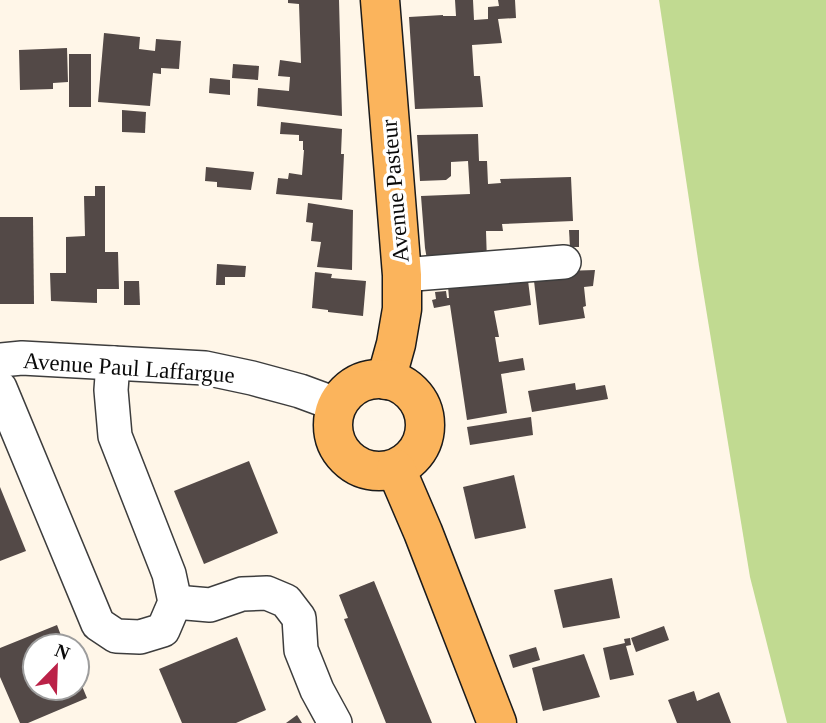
<svg xmlns="http://www.w3.org/2000/svg" width="826" height="723" font-family="'Times New Roman',serif">
<style>
.forest{fill:#c1da91}
.building{fill:#534947}
.lines{fill:none;stroke-linecap:round;stroke-linejoin:round}
.minor-casing{stroke:#3d3d3d;stroke-width:36}
.major-casing{stroke:#1b1b1b;stroke-width:41}
.minor{stroke:#fff;stroke-width:33}
.major{stroke:#fbb45c;stroke-width:38}
.labels{text-anchor:middle;dominant-baseline:central;stroke-width:7;stroke-linejoin:round;paint-order:stroke}
.street-label{font-size:23px;fill:#0a0a0a;stroke:#fff}
</style>
<rect width="100%" height="100%" fill="#fff6e8"/>
<polygon class="forest" points="659,0 826,0 826,723 787,723 750,577 699,266"/>
<g class="building">
<polygon points="288,0 339,0 342,116 257,106 258,88 289,91 290,77 278,76 280,60 301,63 299,4 288,3"/>
<polygon points="455,0 473,0 474,20 488,19 488,7 499,6 498,0 515,0 516,18 498,19 502,43 472,45 474,76 480,76 483,107 415,109 409,17 443,15 443,16 456,16"/>
<polygon points="104,33 140,37 139,49 155,51 156,39 181,41 179,69 161,68 161,74 153,73 150,106 98,102"/>
<polygon points="67,48 68,82 53,83 53,89 20,90 19,50"/>
<rect x="69" y="54" width="22" height="53"/>
<polygon points="233,64 259,66 258,80 232,78"/>
<polygon points="210,78 230,80 230,95 209,93"/>
<polygon points="122,110 146,112 145,133 122,132"/>
<polygon points="281,122 342,129 341,154 344,154 342,200 276,194 278,178 288,179 289,173 302,175 304,150 303,150 303,141 299,141 299,135 280,134"/>
<polygon points="478,134 479,161 487,161 488,184 501,183 500,179 571,177 573,221 502,224 503,231 486,231 487,262 428,265 425,248 421,196 470,194 468,161 451,162 451,176 446,180 420,181 417,135"/>
<polygon points="206,167 254,172 251,190 217,187 217,182 205,181"/>
<polygon points="95,186 105,186 105,252 118,252 119,289 97,289 97,303 51,301 50,273 66,273 66,237 85,236 84,196 95,196"/>
<polygon points="308,203 353,210 352,270 317,267 321,242 311,241 313,223 306,222"/>
<polygon points="0,217 33,217 34,304 0,304"/>
<polygon points="569,230 579,230 579,247 570,247"/>
<polygon points="217,264 246,266 245,277 225,277 225,285 216,285"/>
<polygon points="595,270 593,286 584,287 586,306 583,307 585,318 539,325 533,272"/>
<polygon points="315,272 332,274 331,278 366,281 363,316 328,312 328,310 312,308"/>
<polygon points="527,272 531,305 494,311 499,337 495,337 499,362 523,358 525,370 501,374 507,413 467,420 450,305 434,308 432,300 436,299 435,292 446,291 447,298 449,298 447,274"/>
<polygon points="124,281 139,281 140,305 124,305"/>
<polygon points="575,383 576,390 605,385 608,399 532,412 528,391"/>
<polygon points="531,417 533,435 470,445 467,427"/>
<polygon points="249,461 278,533 204,564 174,491"/>
<polygon points="514,475 526,528 475,539 463,487"/>
<polygon points="0,487 26,551 0,561"/>
<polygon points="612,578 620,618 563,628 554,590"/>
<polygon points="374,581 432,723 386,723 376,698 344,619 348,618 339,595"/>
<polygon points="57,625 65,646 35,646 35,688 77,688 77,674 87,698 28,723 20,723 0,677 0,648"/>
<polygon points="664,626 669,640 636,652 631,638"/>
<polygon points="237,637 266,710 236,723 182,723 159,669"/>
<polygon points="630,638 631,645 626,646 634,675 610,680 603,648 625,643 624,639"/>
<polygon points="536,647 540,660 513,668 509,655"/>
<polygon points="584,654 600,697 543,711 532,668"/>
<polygon points="694,691 697,701 719,692 731,723 677,723 668,700"/>
<polygon points="297,715 302,723 286,723"/>
</g>
<g class="lines">
<g class="minor-casing">
<g id="minor">
<polyline points="402,275 564,262"/>
<polyline points="0,360 22,358 205,368 252,378 300,391 338,405"/>
<polyline points="0,388 98,624 116,636 140,637 163,630 175,602 169,574 115,436 111,390 113,363"/>
<polyline points="175,602 210,605 242,594 267,593 286,601 299,618 301,650 317,690 335,723"/>
</g>
</g>
<g class="major-casing">
<g id="major">
<polyline points="380,0 402,275 402,309 396,344 386,380"/>
<circle cx="379" cy="425" r="46"/>
<polyline points="396,469 423,532 497,723"/>
</g>
</g>
<use href="#minor" class="minor"/>
<use href="#major" class="major"/>
</g>
<g class="labels">
<g class="street-label">
<text transform="translate(395 191) rotate(-95)">Avenue Pasteur</text>
<text transform="translate(129 368) rotate(4)">Avenue Paul Laffargue</text>
</g>
</g>
<g transform="translate(56 667) rotate(23)"><circle r="33" fill="#ffffff" stroke="#9d9d9d" stroke-width="2"/>
<path d="M0-5L12 26L0 18L-12 26Z" fill="#bb2248"/>
<text y="-10" font-size="19" font-weight="bold" text-anchor="middle" fill="#0a0a0a">N</text>
</g>
</svg>
